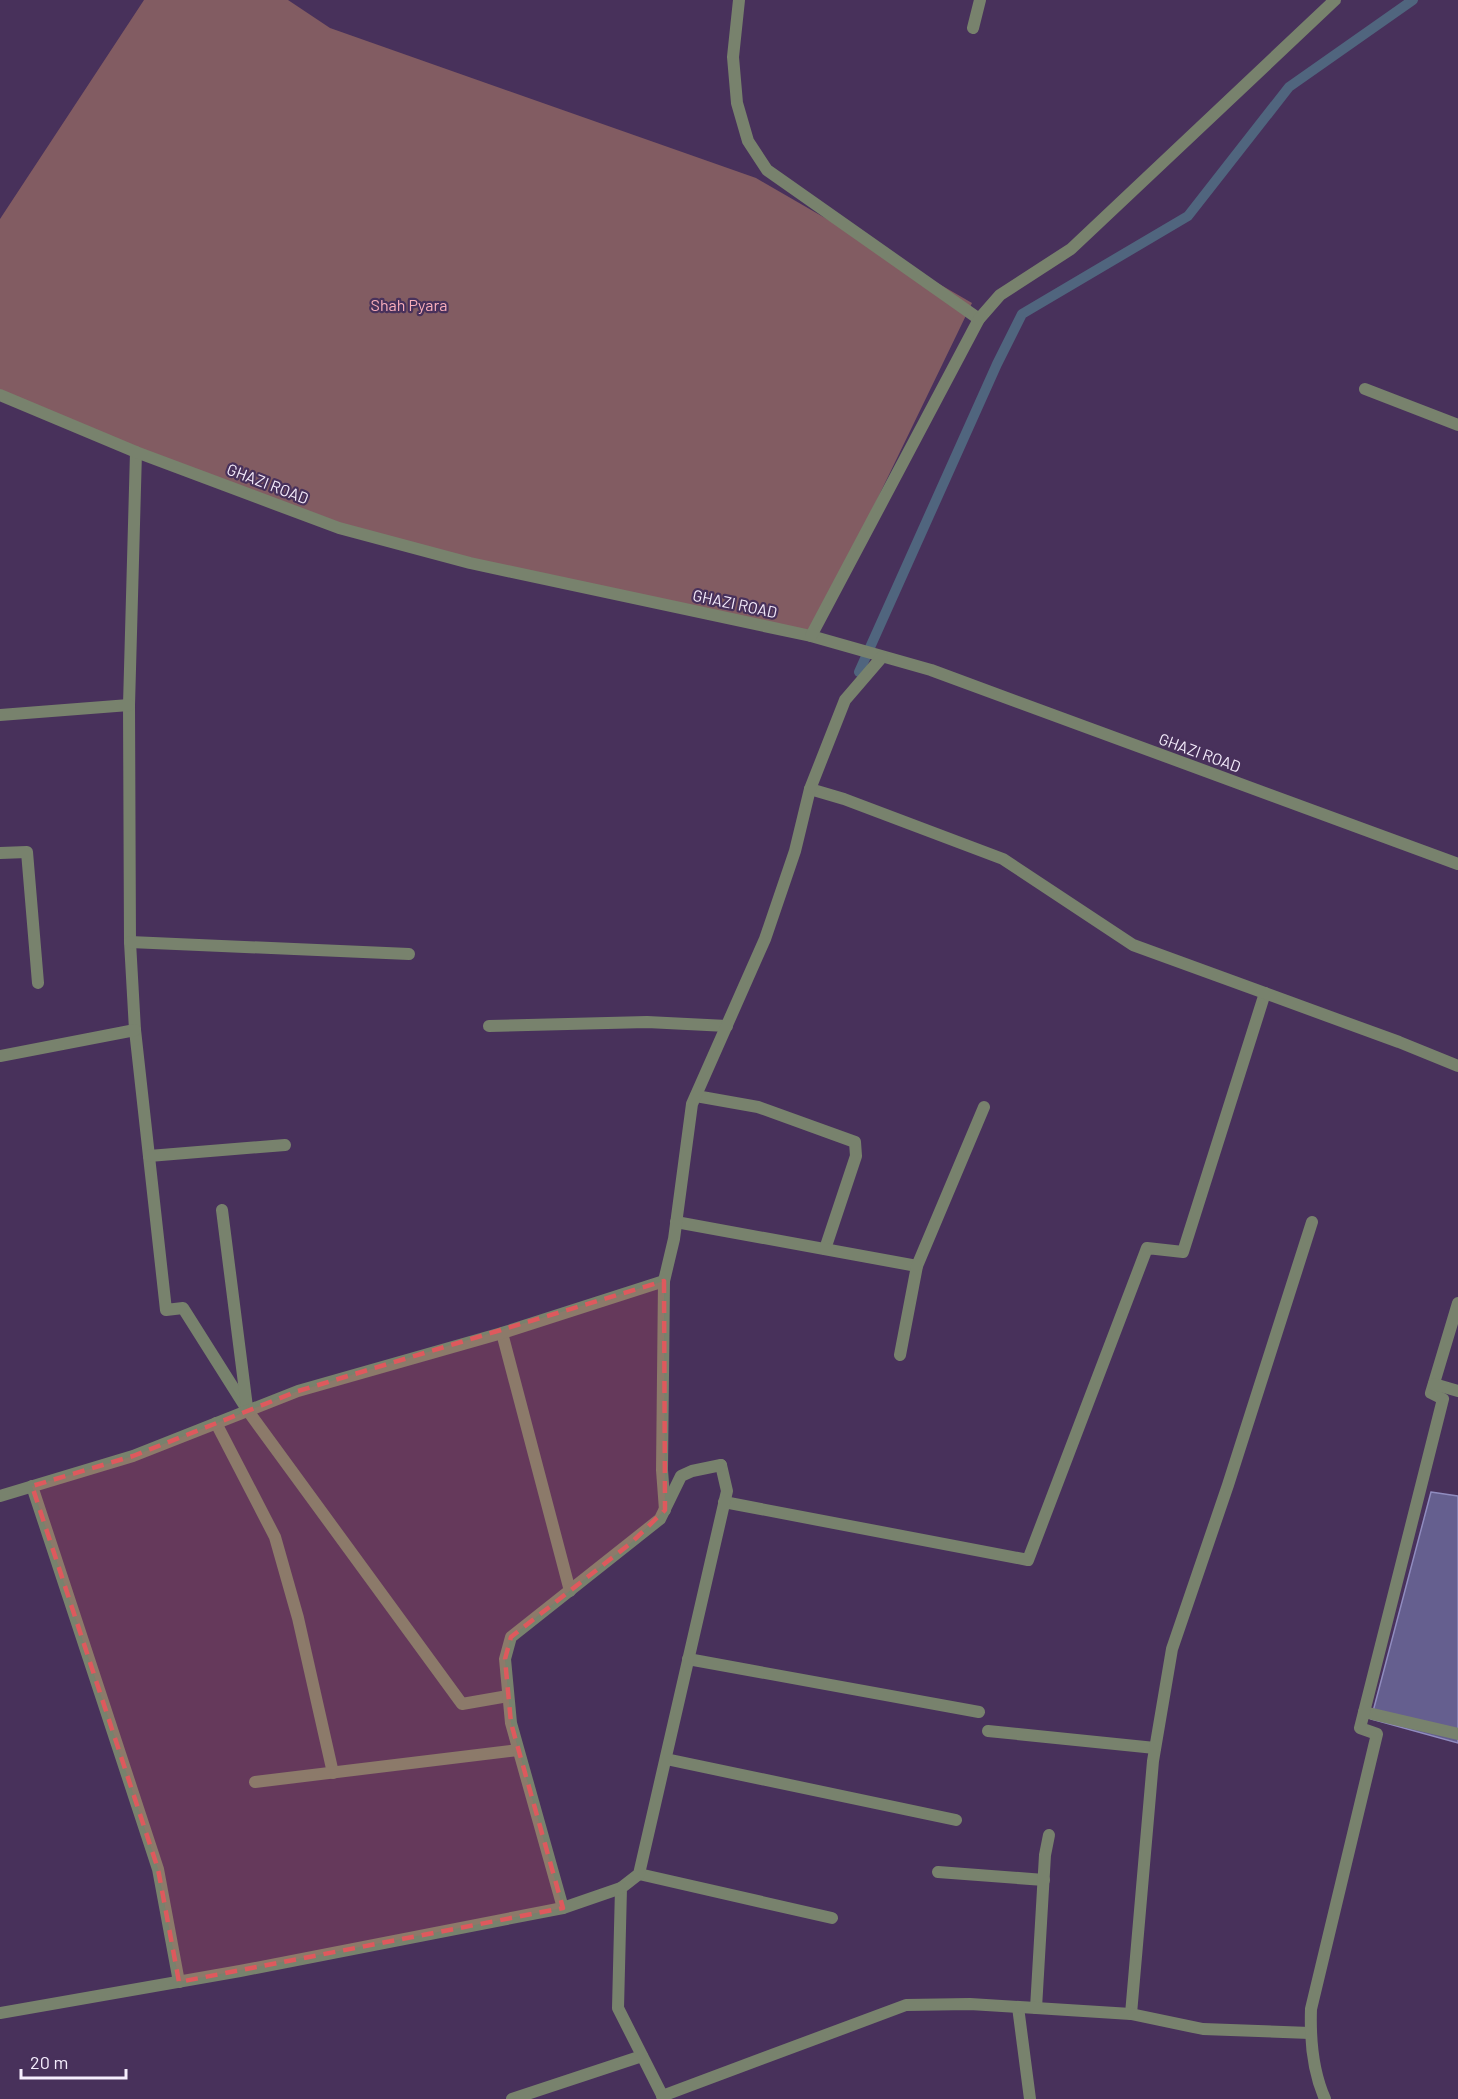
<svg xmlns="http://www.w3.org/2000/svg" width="1458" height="2099" font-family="Barlow,sans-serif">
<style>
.green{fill:#825c62}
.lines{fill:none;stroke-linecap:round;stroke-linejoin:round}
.stream{stroke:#50657e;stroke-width:10}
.building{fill:#655f8f;stroke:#908cbf;stroke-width:1.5}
.service{stroke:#78826d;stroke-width:12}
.minor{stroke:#78826d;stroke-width:12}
.marked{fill:#de595d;fill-opacity:0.2;stroke:#de595d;stroke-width:4.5;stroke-dasharray:12 8;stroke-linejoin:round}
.labels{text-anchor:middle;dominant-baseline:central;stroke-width:4.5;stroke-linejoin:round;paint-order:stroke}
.park-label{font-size:16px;fill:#faafbc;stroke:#48315b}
.street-label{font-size:16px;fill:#f5edfd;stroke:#48315b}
</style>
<rect width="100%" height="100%" fill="#48315b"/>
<polygon class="green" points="144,0 288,0 330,28 756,178 972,303 811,636 339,528 0,393 0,219"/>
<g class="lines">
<polyline class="stream" points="859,672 997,364 1022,314 1188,216 1289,87 1413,0"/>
</g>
<polygon class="building" points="1431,1492 1458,1496 1458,1743 1371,1719"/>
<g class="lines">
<g class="service">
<polyline points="739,0 733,57 737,103 748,141 767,170 979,319"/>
<polyline points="973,28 980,0"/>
<polyline points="136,452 129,705 130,942 135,1030 166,1310 183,1308 248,1411 462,1704 508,1696"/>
<polyline points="0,853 27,852 38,983"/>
<polyline points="130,942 409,954"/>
<polyline points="222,1210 247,1407"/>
<polyline points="216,1423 275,1537 298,1618 333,1773"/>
<polyline points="724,1502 1028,1560 1147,1248 1183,1252 1265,993"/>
<polyline points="688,1659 979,1712"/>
<polyline points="1364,1712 1458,1734"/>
<polyline points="988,1731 1155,1748"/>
<polyline points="666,1759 956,1820"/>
<polyline points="255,1782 518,1750"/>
<polyline points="938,1872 1044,1880"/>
<polyline points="639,1874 832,1918"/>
<polyline points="1018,2007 1030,2099"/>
<polyline points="1036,2008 1045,1855 1049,1835"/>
<polyline points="1131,2014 1153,1761 1172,1649 1228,1485 1312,1222"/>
<polyline points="662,2096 906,2005 970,2004 1131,2014 1203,2029 1310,2033"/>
<polyline points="512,2099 642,2056"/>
<polyline points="664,2099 618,2008 621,1888 639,1874 727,1491 721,1465"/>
<path d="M 1325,2099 C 1313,2072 1310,2038 1311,2009 L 1377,1734 L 1360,1728 L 1443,1399 L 1431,1393 L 1458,1303"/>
</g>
<g class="minor">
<polyline points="1365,389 1458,425"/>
<polyline points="0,395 136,452 339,528 470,563 811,636 931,670 1458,864"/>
<polyline points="811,636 979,319 1000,295 1071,249 1335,0"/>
<polyline points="0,715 129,705"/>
<polyline points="810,789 844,799 1003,859 1133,945 1399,1042 1458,1066"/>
<polyline points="489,1026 647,1022 727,1026"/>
<polyline points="0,1056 135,1030"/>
<polyline points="696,1096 758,1107 855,1142 856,1156 825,1249"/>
<polyline points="149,1156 285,1145"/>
<polyline points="676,1222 917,1266"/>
<polyline points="502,1333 570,1591"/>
<polyline points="900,1355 917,1266 984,1107"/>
<polyline points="1434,1384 1458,1391"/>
<polyline points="32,1486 158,1869 179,1982"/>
<polyline points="0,1496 133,1456 298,1391 502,1333 664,1281"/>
<polyline points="665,1510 662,1470 664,1281 674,1239 692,1104 765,939 795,851 810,789 845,700 882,657"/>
<polyline points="563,1908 511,1723 505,1659 511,1637 660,1519 681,1476 692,1471 721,1465"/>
<polyline points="0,2013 240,1971 563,1908 621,1888"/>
</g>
</g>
<path class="marked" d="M 664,1281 L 665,1510 L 631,1543 L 511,1637 L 505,1659 L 511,1723 L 563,1908 L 179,1982 L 158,1869 L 32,1486 L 133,1456 L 298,1391 Z"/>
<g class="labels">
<g class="park-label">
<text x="409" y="304">Shah Pyara</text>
</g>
<g class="street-label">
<text transform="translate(268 483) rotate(21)">GHAZI ROAD</text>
<text transform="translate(735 603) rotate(12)">GHAZI ROAD</text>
<text transform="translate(1200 752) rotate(20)">GHAZI ROAD</text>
</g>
</g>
<path d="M21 2069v9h105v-9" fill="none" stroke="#f5edfd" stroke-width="3"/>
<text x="30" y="2069" font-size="18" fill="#f5edfd" stroke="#48315b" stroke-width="4.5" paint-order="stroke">20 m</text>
</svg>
